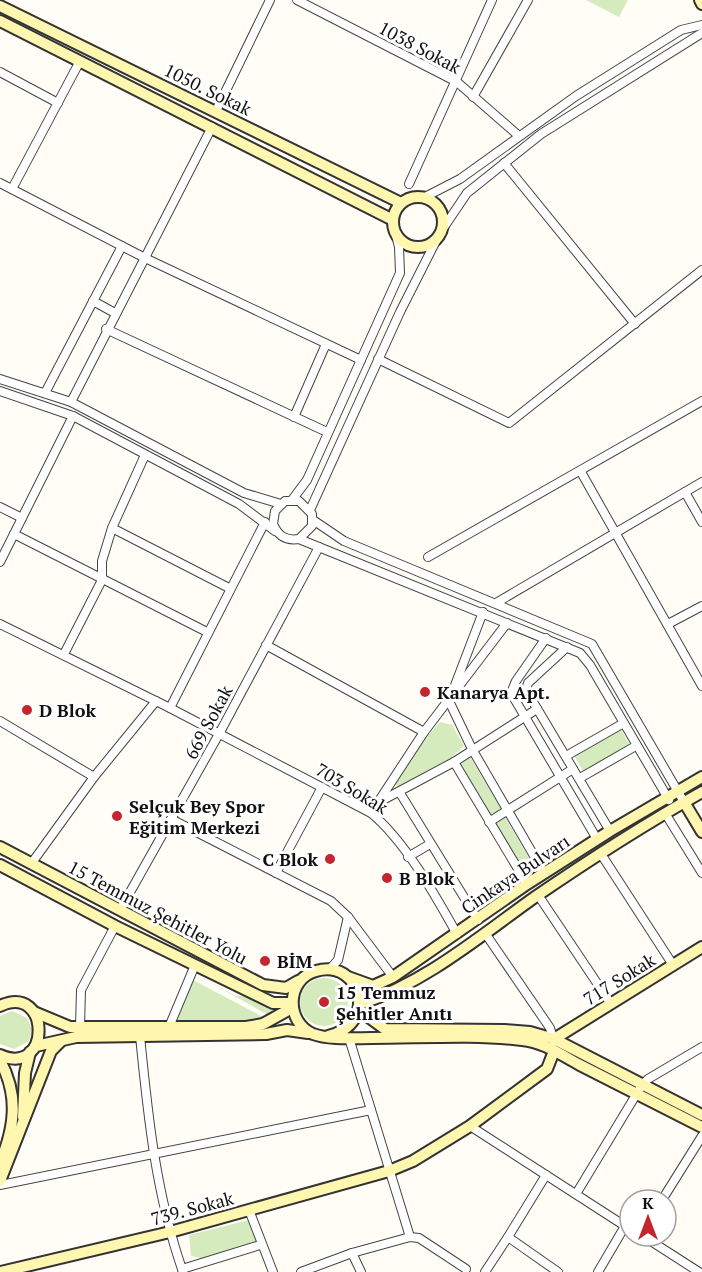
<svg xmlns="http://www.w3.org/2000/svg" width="702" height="1272" font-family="'PT Serif',serif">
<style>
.green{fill:#d5ebbd}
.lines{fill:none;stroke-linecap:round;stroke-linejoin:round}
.street-casing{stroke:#444;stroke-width:10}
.secondary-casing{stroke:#333;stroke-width:14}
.street{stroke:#fff;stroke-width:8}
.secondary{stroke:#fff6b0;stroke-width:10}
.poi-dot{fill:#c4262e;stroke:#fff;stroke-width:2}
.labels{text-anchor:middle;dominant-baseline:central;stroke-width:6;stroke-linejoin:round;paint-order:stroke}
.street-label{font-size:18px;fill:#111;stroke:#fff}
.poi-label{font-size:18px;font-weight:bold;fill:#111;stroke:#fff;text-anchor:start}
</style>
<rect width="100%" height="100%" fill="#fffdf5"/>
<g class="green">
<polygon points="586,0 628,0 619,17"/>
<polygon points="440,722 452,725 464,746 451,758 398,788 395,784 420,745"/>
<polygon points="620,728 629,744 627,748 584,773 574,755"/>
<polygon points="469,755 501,809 489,816 457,763"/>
<polygon points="505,817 533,865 529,872 524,872 494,824"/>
<polygon points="195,974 236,996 244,996 273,1010 268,1015"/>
<circle cx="324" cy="1002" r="24"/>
<polygon points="193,980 263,1017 253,1021 176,1021"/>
<polygon points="12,1011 27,1018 32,1029 29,1041 14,1049 0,1044 0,1016"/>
<polygon points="249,1220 253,1223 258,1243 210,1260 191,1256 189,1235"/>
</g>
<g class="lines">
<g class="street-casing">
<g id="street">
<polyline points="297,0 457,82 519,136"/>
<polyline points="0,72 58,103"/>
<polyline points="473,97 528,0"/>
<polyline points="216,111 270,0"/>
<polyline points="504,163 635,324"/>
<polyline points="0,183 145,258 361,360"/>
<polyline points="409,184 492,0"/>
<polyline points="12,189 80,61"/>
<polyline points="423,198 460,179 576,96 681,30 702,25"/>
<polyline points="93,301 115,313"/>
<polyline points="106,329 327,432"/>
<polyline points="378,359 509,423 702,270"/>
<polyline points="0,379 71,402 244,493 281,504"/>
<polyline points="0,391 73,416 239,504 275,531"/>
<polyline points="45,393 122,246"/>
<polyline points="71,402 212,127"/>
<polyline points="294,417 326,344"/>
<polyline points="581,472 702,686"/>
<polyline points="685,492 702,522"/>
<polyline points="292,500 307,480 400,273 399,247 396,235"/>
<polyline points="0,507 22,518"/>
<polyline points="310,510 400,312 440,233 467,193 541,134 702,33"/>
<polyline points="313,520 344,541 592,644 684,802"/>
<polyline points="112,528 229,588"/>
<polyline points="14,534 207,632"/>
<path d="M 299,539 L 312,526 L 312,514 L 299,501 L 285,501 L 275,511 L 273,524 C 278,536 286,541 299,539 L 580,653 L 590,665 L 669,800"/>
<polyline points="428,557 702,401"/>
<polyline points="0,562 73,416"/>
<polyline points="496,603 702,482"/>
<polyline points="483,612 449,701 472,749 544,873"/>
<path d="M 0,624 L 170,708 L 371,813 C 405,841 435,895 457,934"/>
<polyline points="668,624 702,606"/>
<polyline points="546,638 516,681 511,693 597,839"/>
<polyline points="266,645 424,732"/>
<polyline points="567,647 528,683 526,690 610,831"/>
<polyline points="64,654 102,580 102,561 112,528 145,455"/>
<polyline points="170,708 265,522"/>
<polyline points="0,721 94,777"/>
<polyline points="566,756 622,724"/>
<polyline points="454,762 527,884"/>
<polyline points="580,778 634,747"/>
<polyline points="400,793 478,920"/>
<polyline points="381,801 454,762 537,709"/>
<polyline points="371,813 424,732 507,623"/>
<polyline points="665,813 702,873"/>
<polyline points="171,819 331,901 348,917 393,977"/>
<polyline points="489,822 573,769"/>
<polyline points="601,854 673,965"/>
<polyline points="408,857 430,844"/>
<polyline points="31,864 94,777 156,701"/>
<polyline points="276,873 322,787"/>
<polyline points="538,895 611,1004"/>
<polyline points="120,910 219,734 319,547"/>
<polyline points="485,933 550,1028 554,1042"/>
<polyline points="330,969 338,960 348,917"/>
<polyline points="80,1027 81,990 115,926"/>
<polyline points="169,1027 195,965"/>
<path d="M 140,1036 C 148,1117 156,1195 183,1272"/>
<polyline points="349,1038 410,1237"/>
<polyline points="470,1126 625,1226"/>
<polyline points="0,1185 371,1110"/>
<polyline points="576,1194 642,1085 648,1079 702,1047"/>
<polyline points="662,1200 702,1136"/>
<polyline points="249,1210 273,1272"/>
<polyline points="643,1236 699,1272"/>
<polyline points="508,1237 546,1175"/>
<polyline points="352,1253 361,1272"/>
<polyline points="182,1269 260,1245"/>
<polyline points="301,1272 352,1253 410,1237 419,1238 466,1269"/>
<polyline points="485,1272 508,1237 558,1272"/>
<polyline points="598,1272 625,1226 630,1229"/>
</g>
</g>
<g class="secondary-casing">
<g id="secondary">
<polyline points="700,0 702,4"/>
<polyline points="0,6 401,203"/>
<polyline points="0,21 393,220"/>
<circle cx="418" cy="222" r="25"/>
<polyline points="684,802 702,832"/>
<polyline points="0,847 263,985 286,988 298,981"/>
<polyline points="0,865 115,926 273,1003 292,1003"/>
<polyline points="348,977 373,986 393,977 527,884 610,831 702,777"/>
<path d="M 360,1004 C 425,983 480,936 535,897 C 589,860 645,824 702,792"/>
<path d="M 0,1006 C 51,982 52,1078 0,1055"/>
<polyline points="359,1010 385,1029 505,1030 530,1032 554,1039 702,1115"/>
<polyline points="34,1012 70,1027 246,1027 263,1024 292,1008"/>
<path d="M 328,1036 C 380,1024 360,958 316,971 C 286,979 285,1022 313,1034 C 329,1040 354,1038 372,1038 C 421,1038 473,1034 522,1040 C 544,1042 561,1055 580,1065 C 621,1086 661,1106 702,1127"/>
<polyline points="554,1039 702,947"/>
<polyline points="36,1046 76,1037 266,1034 287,1030 308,1033"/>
<path d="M 0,1060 C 19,1096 15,1127 0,1163"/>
<polyline points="23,1117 25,1073 30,1052"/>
<polyline points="0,1181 51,1051 60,1042"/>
<polyline points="1,1272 170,1232 389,1171 413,1161 470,1126 547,1069 554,1051"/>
</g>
</g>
<use href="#street" class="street"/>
<use href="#secondary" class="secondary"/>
</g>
<g class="poi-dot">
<circle cx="425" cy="692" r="6"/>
<circle cx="27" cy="710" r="6"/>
<circle cx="117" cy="816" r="6"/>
<circle cx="330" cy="859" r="6"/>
<circle cx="387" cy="878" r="6"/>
<circle cx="265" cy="961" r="6"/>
<circle cx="324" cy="1002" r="6"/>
</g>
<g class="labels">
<g class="street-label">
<text transform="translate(420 47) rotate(28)">1038 Sokak</text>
<text transform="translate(208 89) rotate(26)">1050. Sokak</text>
<text transform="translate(208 722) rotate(-62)">669 Sokak</text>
<text transform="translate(352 788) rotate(31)">703 Sokak</text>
<text transform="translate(515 874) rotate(-34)">Cinkaya Bulvarı</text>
<text transform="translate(158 912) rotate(28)">15 Temmuz Şehitler Yolu</text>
<text transform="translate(619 979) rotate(-32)">717 Sokak</text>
<text transform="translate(192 1208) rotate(-15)">739. Sokak</text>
</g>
<g class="poi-label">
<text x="437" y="692">Kanarya Apt.</text>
<text x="39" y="710">D Blok</text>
<text x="129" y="806">Selçuk Bey Spor<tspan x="129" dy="21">Eğitim Merkezi</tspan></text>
<text x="318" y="859" text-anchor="end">C Blok</text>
<text x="399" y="878">B Blok</text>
<text x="277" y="961">BİM</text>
<text x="336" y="992">15 Temmuz<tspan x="336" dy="21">Şehitler Anıtı</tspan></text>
</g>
</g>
<g transform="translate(648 1218)"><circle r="28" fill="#ffffff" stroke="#a0a0a0" stroke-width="1.5"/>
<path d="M0-4.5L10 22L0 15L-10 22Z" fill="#c4262e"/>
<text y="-9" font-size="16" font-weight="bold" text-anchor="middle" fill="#111111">K</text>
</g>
</svg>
